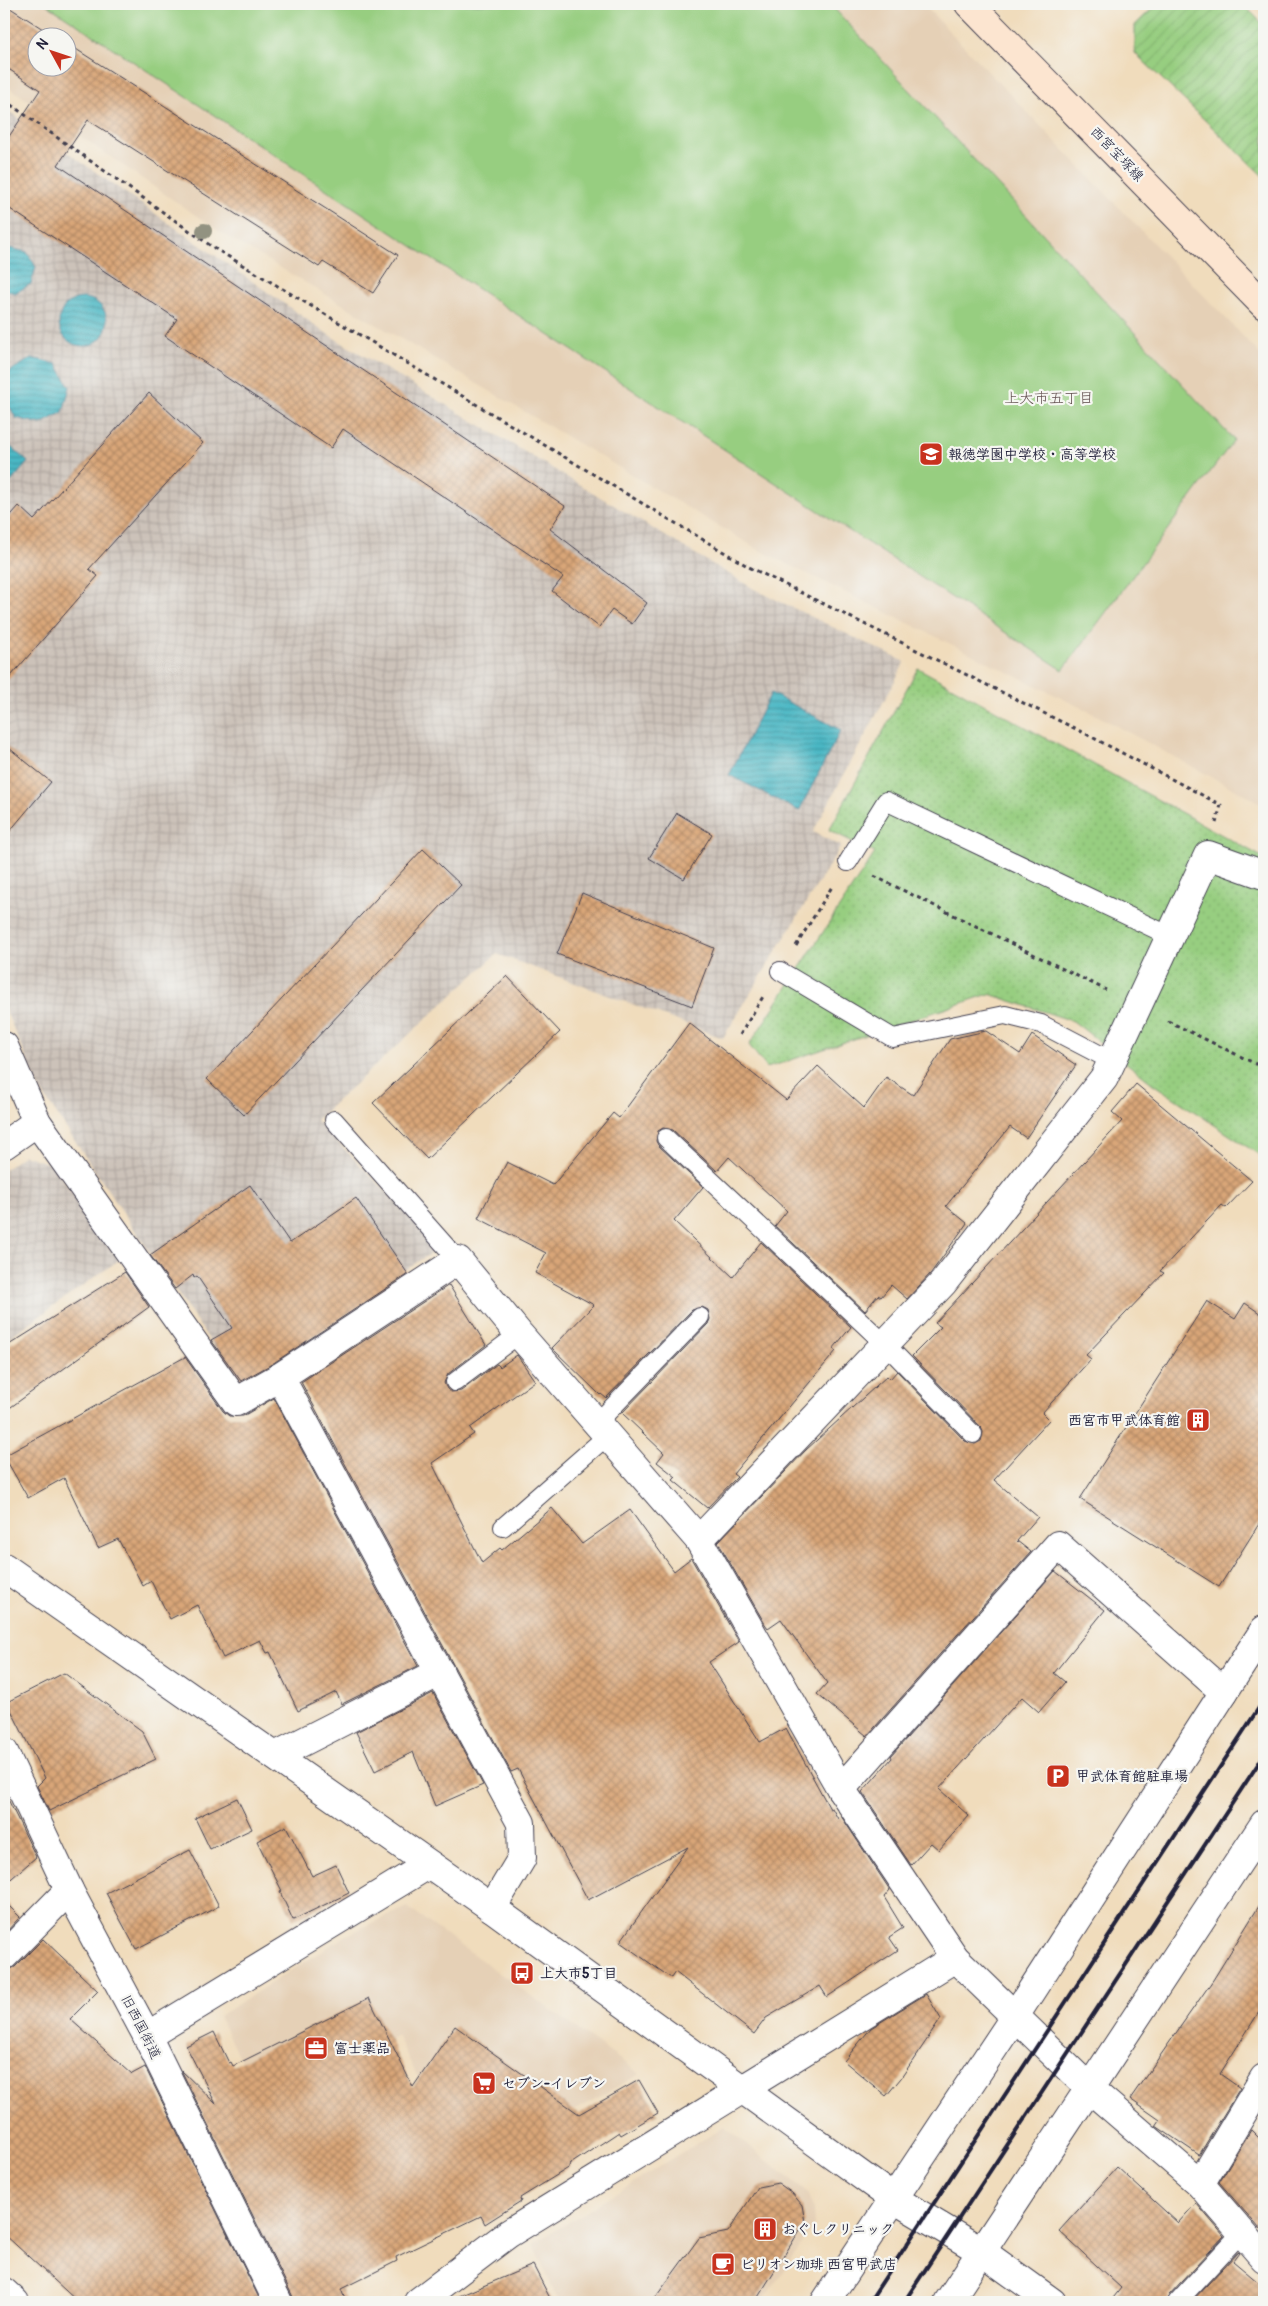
<svg xmlns="http://www.w3.org/2000/svg" width="1268" height="2306" font-family="Pangolin,'Klee One',sans-serif">
<style>
.built{fill:#e5d0b6;fill-rule:evenodd}
.industrial{fill:url(#industrial-grid)}
.grass{fill:url(#grass-dots);stroke:#5c785e}
.garden{fill:url(#garden-furrows);stroke:#5c785e}
.pitch{fill:#97ce80;stroke:#5c785e}
.water{fill:url(#water-rules);stroke:#366c80}
.building{fill:url(#building-cross-hatch)}
.lines{fill:none;stroke-linecap:round;stroke-linejoin:round}
.service-casing{stroke:#413e4e;stroke-width:20}
.minor-casing{stroke:#413e4e;stroke-width:30}
.tertiary-casing{stroke:#413e4e;stroke-width:30}
.secondary-casing{stroke:#413e4e;stroke-width:30}
.path{stroke:#413e4e;stroke-width:3;stroke-dasharray:4 4;stroke-linecap:butt}
.service{stroke:#fff;stroke-width:18}
.minor{stroke:#fff;stroke-width:28}
.tertiary{stroke:#fff;stroke-width:28}
.secondary{stroke:#fce5d0;stroke-width:28}
.rail{stroke:#22223b;stroke-width:4}
.tree{fill:#929281}
.labels{text-anchor:middle;dominant-baseline:central;stroke-width:4.5;stroke-linejoin:round;paint-order:stroke}
.street-label{font-size:14px;fill:#22223b;stroke:#f6f6f2}
.poi-label{font-size:14px;font-weight:bold;fill:#22223b;stroke:#f6f6f2;text-anchor:start}
.neighbourhood-label{font-size:15px;fill:#625050;stroke:#f6f6f2}
</style>
<defs>
<pattern id="industrial-grid" width="8" height="8" patternUnits="userSpaceOnUse" patternTransform="scale(1.25)"><rect width="8" height="8" fill="#ccc2b9"/><path d="M0 4h8M4 0v8" fill="none" stroke="#afa6a0"/></pattern>
<pattern id="grass-dots" width="8" height="8" patternUnits="userSpaceOnUse" patternTransform="scale(1.25)"><rect width="8" height="8" fill="#97ce80"/><path d="M2 2h.1M6 6h.1" fill="none" stroke="#82b170" stroke-width="1.8" stroke-linecap="round"/></pattern>
<pattern id="garden-furrows" width="10" height="10" patternUnits="userSpaceOnUse" patternTransform="scale(1.25)"><rect width="10" height="10" fill="#97ce80"/><path d="M-1 1l2-2M0 10L10 0M9 11l2-2" fill="none" stroke="#82b170"/></pattern>
<pattern id="water-rules" width="6" height="5" patternUnits="userSpaceOnUse" patternTransform="scale(1.25)"><rect width="6" height="5" fill="#49b7c4"/><path d="M0 2.5h6" fill="none" stroke="#3c94a0"/></pattern>
<pattern id="building-cross-hatch" width="8" height="8" patternUnits="userSpaceOnUse" patternTransform="scale(1.25)"><rect width="8" height="8" fill="#d9a678"/><path d="M0 0l8 8M0 8l8-8" fill="none" stroke="#b08764"/></pattern>
</defs>
<rect width="100%" height="100%" fill="#f6f6f2"/>
<filter id="ink" filterUnits="userSpaceOnUse"><feTurbulence type="fractalNoise" baseFrequency=".02" numOctaves="2"/><feDisplacementMap in="SourceGraphic" scale="10" xChannelSelector="R" yChannelSelector="G"/><feConvolveMatrix kernelMatrix="1 2 1 2 8 2 1 2 1" color-interpolation-filters="sRGB"/></filter>
<filter id="wash" filterUnits="userSpaceOnUse"><feTurbulence type="fractalNoise" baseFrequency=".0096" numOctaves="4" result="noise"/><feDisplacementMap in="SourceGraphic" scale="20" xChannelSelector="R" yChannelSelector="G"/><feGaussianBlur stdDeviation="1.12" result="paint"/><feColorMatrix in="noise" values="0 0 0 0 0 0 0 0 0 0 0 0 0 0 0 0 0 1.4 0 .05"/><feComposite in="paint" operator="in"/></filter>
<g filter="url(#wash)">
<rect width="100%" height="100%" fill="#f0dcbc"/>
<g class="built">
<path d="M 4,4 L 923,4 L 1264,358 L 1264,805 L 1098,716 L 761,551 L 223,234 L 4,84 ZM 38,38 L 68,38 L 68,68 L 38,68 Z"/>
<polygon points="407,1907 640,2074 512,2146 425,2092 397,2035 261,2103 219,2016 347,1935"/>
<polygon points="724,2127 807,2192 813,2208 814,2225 762,2302 559,2302 533,2244"/>
</g>
<g class="industrial">
<polygon points="4,108 329,335 754,589 905,662 813,832 841,846 723,1038 497,954 316,1120 440,1247 237,1381 41,1091 4,1007"/>
<polygon points="24,1155 53,1165 119,1260 4,1341 4,1170"/>
</g>
<polygon class="grass" points="918,668 1264,858 1264,1158 1153,1084 1073,1021 989,994 767,1068 749,1045 875,853 829,830"/>
<polygon class="garden" points="1157,4 1243,4 1264,25 1264,177 1135,53 1135,25"/>
<polygon class="pitch" points="46,4 830,4 1234,440 1063,670 418,250"/>
<g class="water">
<polygon points="9,248 27,252 36,267 31,284 15,293 4,290 4,251"/>
<circle cx="83" cy="322" r="24"/>
<polygon points="32,358 57,364 70,387 63,412 41,424 16,418 4,397 10,371"/>
<polygon points="4,441 28,462 4,490"/>
<polygon points="771,693 841,730 799,811 729,775"/>
</g>
<g id="blocks">
<g class="building">
<polygon points="4,4 57,38 38,38 38,68 68,68 68,44 398,255 373,293 323,262 319,267 88,120 58,165 565,506 550,529 647,603 632,624 612,610 599,627 552,591 563,577 343,429 331,448 165,336 177,319 4,205 4,144 40,90 4,66"/>
<polygon points="149,393 203,443 89,569 98,576 4,684 4,523 19,506 34,520"/>
<polygon points="4,744 51,782 4,838"/>
<polygon points="677,813 712,834 684,879 649,858"/>
<polygon points="423,849 461,885 244,1115 207,1079"/>
<polygon points="582,893 714,948 692,1006 557,954"/>
<polygon points="507,976 560,1032 427,1159 373,1103"/>
<polygon points="689,1023 786,1100 818,1066 864,1108 886,1077 913,1095 950,1039 986,1031 1020,1054 1032,1035 1076,1065 1026,1138 1010,1127 946,1206 967,1223 931,1273 907,1299 891,1285 881,1297 878,1295 865,1311 775,1226 787,1211 729,1157 717,1171 673,1130 663,1128 658,1131 656,1141 658,1145 703,1187 674,1221 733,1277 761,1242 851,1327 833,1349 836,1351 733,1474 737,1477 707,1508 673,1480 676,1477 657,1462 664,1453 622,1413 708,1324 710,1319 708,1310 702,1307 692,1310 606,1398 601,1394 600,1395 552,1348 594,1305 535,1273 546,1253 478,1218 507,1162 553,1185 613,1113 619,1118"/>
<polygon points="1136,1084 1252,1181 1226,1208 1222,1205 1160,1271 1164,1273 1086,1355 1091,1359 1042,1413 1049,1420 994,1480 1038,1517 1017,1541 1031,1552 867,1736 817,1694 827,1683 781,1619 768,1628 765,1624 718,1542 806,1450 887,1376 890,1379 897,1371 965,1441 975,1444 981,1441 983,1432 981,1427 912,1356 941,1327 935,1323 1122,1121 1112,1112"/>
<polygon points="250,1185 290,1243 356,1198 408,1274 272,1364 241,1381 211,1340 232,1328 197,1276 194,1278 193,1275 175,1289 150,1255"/>
<polygon points="125,1272 149,1307 4,1412 4,1348"/>
<polygon points="449,1285 486,1345 448,1374 444,1383 447,1389 451,1392 461,1391 497,1364 500,1367 517,1355 535,1381 470,1428 474,1434 432,1463 482,1563 500,1548 502,1550 552,1508 582,1544 630,1510 674,1571 691,1558 739,1642 709,1662 760,1742 786,1728 830,1809 832,1808 838,1819 841,1816 890,1890 884,1897 903,1928 889,1937 898,1950 827,1997 820,1986 766,2018 754,2034 675,1972 671,1978 620,1942 688,1847 588,1900 518,1769 511,1772 301,1382"/>
<polygon points="1207,1301 1235,1319 1245,1303 1264,1316 1264,1516 1219,1587 1080,1499"/>
<polygon points="185,1357 223,1411 229,1416 243,1416 274,1398 418,1666 342,1704 336,1692 298,1711 270,1652 267,1653 260,1640 223,1658 197,1605 170,1619 151,1581 143,1586 118,1539 98,1548 64,1478 28,1498 4,1456"/>
<polygon points="1055,1571 1105,1610 1054,1673 1065,1682 1039,1712 1022,1697 939,1789 969,1816 939,1850 931,1843 911,1865 862,1792 892,1758 891,1756"/>
<polygon points="64,1673 142,1731 156,1759 49,1811 37,1786 45,1778 7,1702"/>
<polygon points="433,1693 483,1785 435,1806 413,1752 375,1771 356,1732"/>
<polygon points="4,1791 36,1857 4,1885"/>
<polygon points="237,1798 252,1829 210,1849 195,1818"/>
<polygon points="286,1826 312,1876 336,1865 349,1893 293,1920 280,1892 282,1891 257,1841"/>
<polygon points="190,1850 219,1906 136,1949 106,1893"/>
<polygon points="1264,1898 1264,2004 1220,2074 1240,2088 1199,2155 1156,2126 1160,2120 1130,2099 1213,1980"/>
<polygon points="4,1901 20,1917 4,1934"/>
<polygon points="43,1939 98,1991 70,2019 132,2074 145,2067 261,2302 78,2302 4,2234 4,1971 15,1967"/>
<polygon points="926,1994 941,2019 901,2078 886,2096 844,2061 871,2028"/>
<polygon points="369,1998 413,2087 455,2026 579,2114 639,2080 658,2113 621,2135 619,2132 569,2165 570,2167 520,2198 521,2201 485,2224 481,2216 396,2257 397,2261 341,2289 346,2302 294,2302 292,2295 181,2070 216,2104 186,2046 214,2032 229,2063 231,2062 233,2066"/>
<polygon points="1251,2130 1264,2143 1264,2224 1260,2229 1219,2182"/>
<polygon points="1117,2167 1178,2223 1196,2203 1224,2236 1169,2295 1167,2302 1110,2302 1121,2288 1059,2231"/>
<polygon points="778,2183 792,2193 802,2205 805,2222 755,2302 652,2302 699,2238 728,2232 758,2187"/>
<polygon points="1238,2252 1239,2253 1233,2261 1264,2287 1264,2302 1191,2302"/>
<polygon points="533,2265 552,2302 445,2302"/>
</g>
</g>
</g>
<g filter="url(#ink)">
<use href="#blocks" fill-opacity="0" stroke="#413e4e" stroke-width="1"/>
<g class="lines">
<g class="service-casing">
<g id="service">
<polyline points="848,862 886,801 1170,936"/>
<polyline points="780,971 893,1038 1005,1015 1041,1024 1112,1061"/>
<polyline points="334,1120 458,1260"/>
<polyline points="666,1138 886,1345 973,1434"/>
<polyline points="455,1382 519,1334"/>
<polyline points="597,1423 700,1317"/>
<polyline points="503,1527 607,1436"/>
<polyline points="1177,2302 1242,2232"/>
</g>
</g>
<g class="minor-casing">
<g id="minor">
<polyline points="4,1046 37,1122 236,1402 280,1377 458,1260 519,1334 699,1540 841,1789 955,1958 1090,2089 1200,2184 1264,2258"/>
<polyline points="4,1145 37,1122"/>
<polyline points="280,1377 521,1823 522,1858 492,1908"/>
<polyline points="699,1540 943,1283 1104,1078 1208,855 1264,875"/>
<polyline points="4,1752 69,1890 147,2036 278,2302"/>
<polyline points="275,1756 440,1672"/>
<polyline points="841,1789 1058,1545 1224,1692"/>
<polyline points="4,1956 69,1890"/>
<polyline points="147,2036 428,1865"/>
<polyline points="1200,2184 1264,2078"/>
<polyline points="4,2292 15,2302"/>
<polyline points="418,2302 508,2234 955,1958"/>
<polyline points="825,2302 1015,2016 1264,1630"/>
<polyline points="948,2302 1264,1824"/>
</g>
</g>
<g class="tertiary-casing">
<polyline id="tertiary" points="4,1567 492,1908 894,2199 981,2251 1052,2302"/>
</g>
<g class="secondary-casing">
<polyline id="secondary" points="969,4 1264,305"/>
</g>
<g class="path">
<polyline points="4,100 214,248 749,567 1086,734 1221,805 1216,823"/>
<polyline points="874,876 1106,990"/>
<polyline points="796,946 833,885"/>
<polyline points="1168,1021 1264,1068"/>
<polyline points="740,1035 764,995"/>
</g>
<use href="#service" class="service"/>
<use href="#minor" class="minor"/>
<use href="#tertiary" class="tertiary"/>
<use href="#secondary" class="secondary"/>
<g class="rail">
<polyline points="869,2302 1264,1700"/>
<polyline points="904,2302 1264,1755"/>
</g>
</g>
<circle class="tree" cx="204" cy="231" r="8"/>
</g>
<defs>
<g id="school-square" transform="scale(1.25)"><rect x="-9" y="-9" width="18" height="18" rx="4" fill="#c8321e" stroke="#f6f6f2"/><path d="M0-5L7-2L0 1L-7-2ZM-4 1L0 2.5L4 1V4Q0 6-4 4Z" fill="#fff"/></g>
<g id="building-square" transform="scale(1.25)"><rect x="-9" y="-9" width="18" height="18" rx="4" fill="#c8321e" stroke="#f6f6f2"/><path d="M-4-6H4V6H1V3H-1V6H-4ZM-2.5-4.3h1.7v1.8h-1.7ZM.8-4.3h1.7v1.8H.8ZM-2.5-1h1.7V.8h-1.7ZM.8-1h1.7V.8H.8Z" fill="#fff"/></g>
<g id="parking-square" transform="scale(1.25)"><rect x="-9" y="-9" width="18" height="18" rx="4" fill="#c8321e" stroke="#f6f6f2"/><path d="M-3.5-5.5H1a3.5 3.5 0 0 1 0 7H-1V5.5H-3.5ZM-1-3.4V-.6H.8a1.4 1.4 0 0 0 0-2.8Z" fill="#fff"/></g>
<g id="bus-square" transform="scale(1.25)"><rect x="-9" y="-9" width="18" height="18" rx="4" fill="#c8321e" stroke="#f6f6f2"/><path d="M-5-6H5V4H4V6H2V4H-2V6H-4V4H-5ZM-3.5-4V0h7V-4ZM-3.5 1.2v1.5H-2V1.2ZM2 1.2v1.5H3.5V1.2Z" fill="#fff"/></g>
<g id="office-square" transform="scale(1.25)"><rect x="-9" y="-9" width="18" height="18" rx="4" fill="#c8321e" stroke="#f6f6f2"/><path d="M-6-3h4V-5.5h4V-3h4V5H-6ZM-1-4.5V-3h2v-1.5ZM-6 0V1H6V0Z" fill="#fff"/></g>
<g id="supermarket-square" transform="scale(1.25)"><rect x="-9" y="-9" width="18" height="18" rx="4" fill="#c8321e" stroke="#f6f6f2"/><path d="M-6-5.5h2.5l.6 2H6L4.5 2H-2.5L-4.4-4H-6ZM-1.5 3.2a1.3 1.3 0 1 0 .1 0ZM3 3.2a1.3 1.3 0 1 0 .1 0Z" fill="#fff"/></g>
<g id="cafe-square" transform="scale(1.25)"><rect x="-9" y="-9" width="18" height="18" rx="4" fill="#c8321e" stroke="#f6f6f2"/><path d="M-5.5-4.5H6V0H3Q3 3.5 0 3.5H-2.5Q-5.5 3.5-5.5 0ZM3-3.2v2h1.7v-2ZM-6 4.5H4V6H-6Z" fill="#fff"/></g>
</defs>
<g fill-rule="evenodd">
<use href="#school-square" x="931" y="454"/>
<use href="#building-square" x="1198" y="1420"/>
<use href="#parking-square" x="1058" y="1776"/>
<use href="#bus-square" x="522" y="1973"/>
<use href="#office-square" x="316" y="2048"/>
<use href="#supermarket-square" x="484" y="2083"/>
<use href="#building-square" x="765" y="2229"/>
<use href="#cafe-square" x="723" y="2264"/>
</g>
<g class="labels">
<g class="street-label">
<text transform="translate(1117 154) rotate(46)">西宮宝塚線</text>
<text transform="translate(141 2027) rotate(63)">旧西国街道</text>
</g>
<g class="poi-label">
<text x="948" y="454">報徳学園中学校・高等学校</text>
<text x="1180" y="1420" text-anchor="end">西宮市甲武体育館</text>
<text x="1076" y="1776">甲武体育館駐車場</text>
<text x="540" y="1973">上大市5丁目</text>
<text x="334" y="2048">富士薬品</text>
<text x="502" y="2083">セブン-イレブン</text>
<text x="782" y="2229">おぐしクリニック</text>
<text x="740" y="2264">ビリオン珈琲 西宮甲武店</text>
</g>
<g class="neighbourhood-label">
<text x="1049" y="398">上大市五丁目</text>
</g>
</g>
<rect width="1268" height="2306" fill="none" stroke="#f6f6f2" stroke-width="20"/>
<g transform="translate(52 52) rotate(310)"><circle r="24" fill="#f6f6f2" stroke="#a1a1a9"/>
<path d="M0-4L9 19L0 12L-9 19Z" fill="#c8321e"/>
<text y="-8" font-size="14" font-weight="bold" text-anchor="middle" fill="#22223b">N</text>
</g>
</svg>
